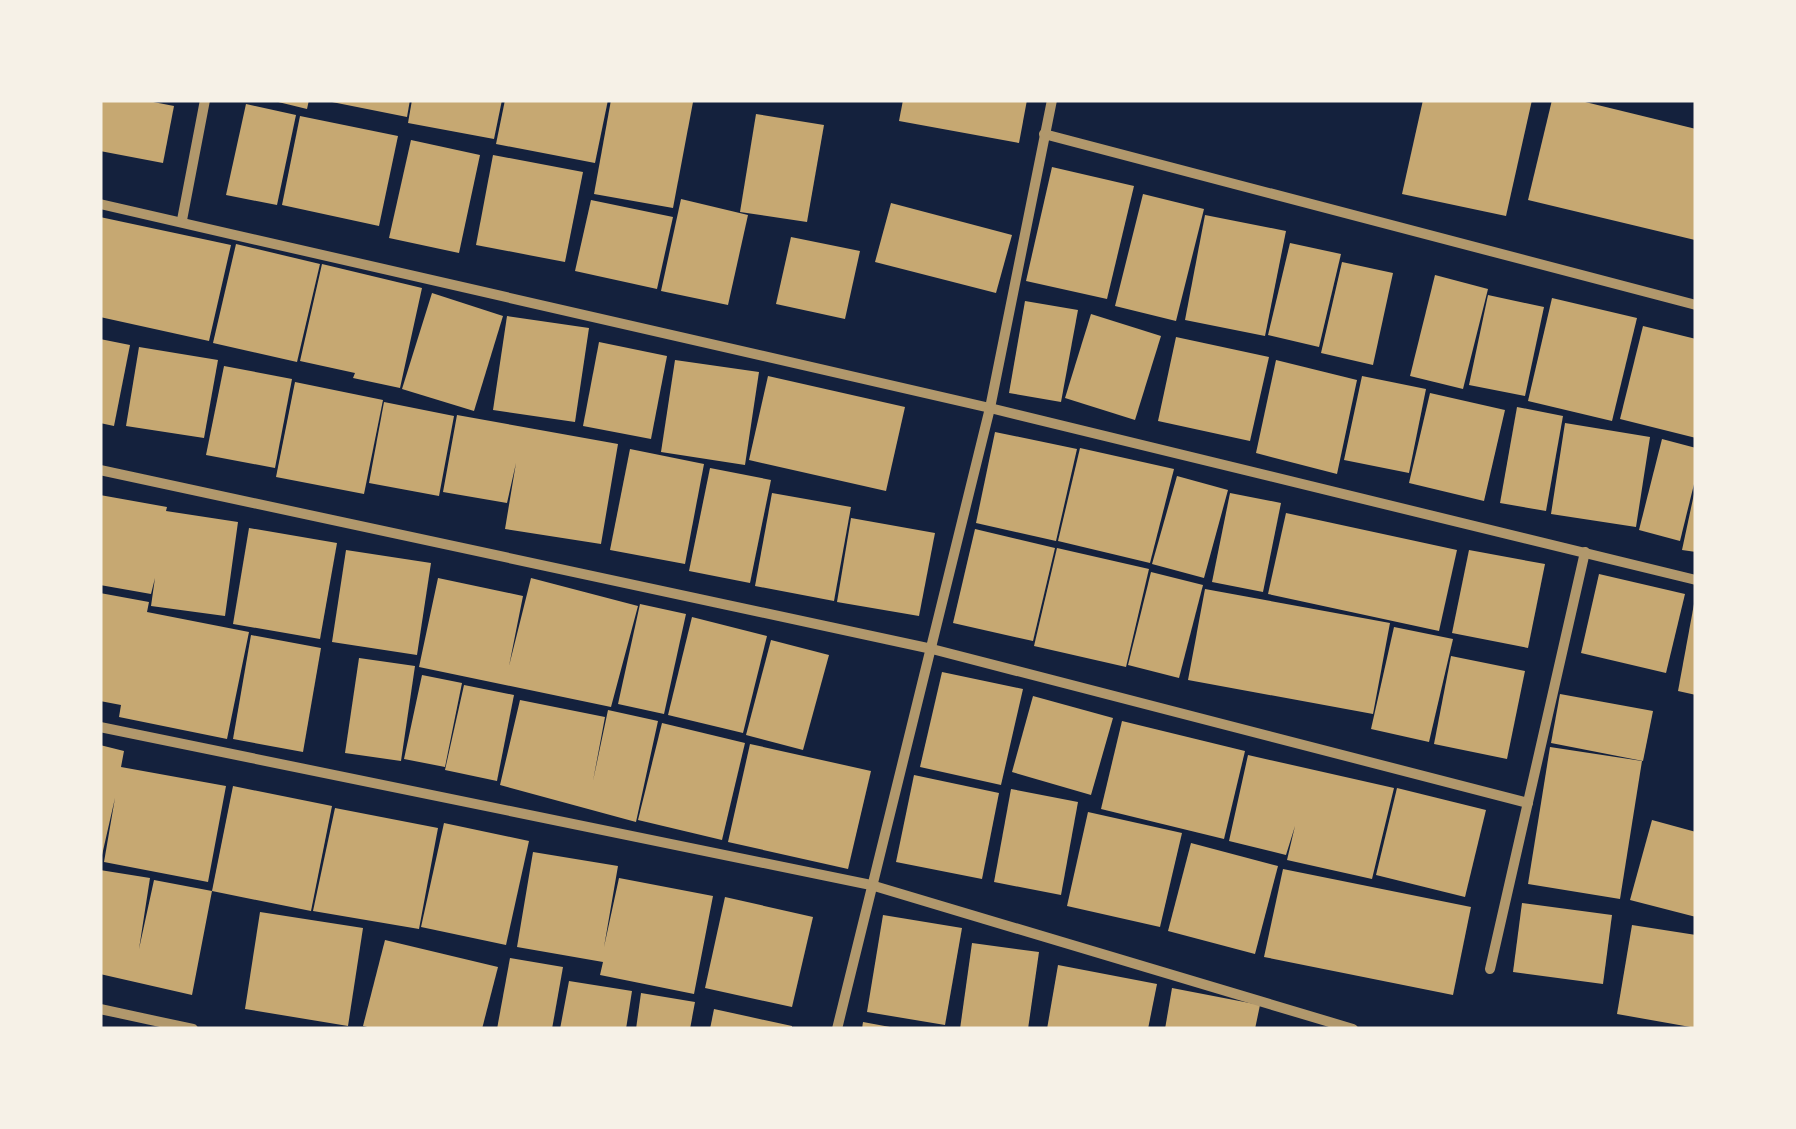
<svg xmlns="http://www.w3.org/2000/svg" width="1796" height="1129" font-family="'Varela Round',sans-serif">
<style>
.building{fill:#c6a872}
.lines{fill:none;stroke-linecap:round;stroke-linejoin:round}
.minor{stroke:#b1986c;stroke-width:10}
</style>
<rect width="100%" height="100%" fill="#14213d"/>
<g class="building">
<polygon points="100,100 143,100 174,106 163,163 100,151"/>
<polygon points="270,100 309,100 307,109"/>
<polygon points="322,100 410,100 407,117"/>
<polygon points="412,100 502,100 494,139 408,123"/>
<polygon points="505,100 608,100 595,163 496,144"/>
<polygon points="611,100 693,102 673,208 594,194"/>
<polygon points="903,100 1027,100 1019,143 899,121"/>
<polygon points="1423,100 1532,100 1506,216 1402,194"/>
<polygon points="1552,100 1577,100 1696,129 1695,240 1528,200"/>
<polygon points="246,104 296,115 277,205 226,195"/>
<polygon points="756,114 824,125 807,222 740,212"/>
<polygon points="300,116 398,136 379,226 282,205"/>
<polygon points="411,140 480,155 459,253 389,238"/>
<polygon points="493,155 583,172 565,262 476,245"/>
<polygon points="1052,167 1134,186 1107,299 1026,281"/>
<polygon points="1143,194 1204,209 1176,321 1115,306"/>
<polygon points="681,199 748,215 728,305 661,291"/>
<polygon points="591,200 673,217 657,289 575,271"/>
<polygon points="891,203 1012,235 996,293 875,262"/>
<polygon points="1205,215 1286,231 1265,336 1185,320"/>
<polygon points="100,217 231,245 209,341 100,317"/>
<polygon points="791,237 860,251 845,319 776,304"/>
<polygon points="1290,243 1341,254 1319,347 1268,335"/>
<polygon points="236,244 320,264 297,362 213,343"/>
<polygon points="1342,262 1393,273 1373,365 1321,353"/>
<polygon points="322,264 422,288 400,388 353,378 355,373 300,361"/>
<polygon points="1435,275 1488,289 1463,389 1410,376"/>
<polygon points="432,293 503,316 474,411 402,389"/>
<polygon points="1488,295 1544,307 1525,396 1469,385"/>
<polygon points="1552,298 1637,318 1612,421 1528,401"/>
<polygon points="1025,301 1078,310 1061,402 1009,393"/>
<polygon points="1091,314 1161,336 1135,420 1065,398"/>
<polygon points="507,316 589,328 575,422 493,410"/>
<polygon points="1643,326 1696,339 1696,438 1620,419"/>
<polygon points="1176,337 1269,357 1250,441 1158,421"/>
<polygon points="100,339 130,345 114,426 100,423"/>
<polygon points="599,342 667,356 651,439 583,426"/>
<polygon points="139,347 218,360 204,438 126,426"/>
<polygon points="675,360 759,372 745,465 661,452"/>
<polygon points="1276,360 1357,380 1337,474 1256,453"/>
<polygon points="224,366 292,379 275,468 206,455"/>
<polygon points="768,376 905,407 886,491 749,460"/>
<polygon points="1362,376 1426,389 1409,473 1344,460"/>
<polygon points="295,382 383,400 364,494 276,477"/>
<polygon points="1430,393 1505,410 1484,501 1409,483"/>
<polygon points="384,402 454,416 439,496 369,483"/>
<polygon points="1517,407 1563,416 1546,511 1500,503"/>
<polygon points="457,415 618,444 601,544 505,529 516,463 507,503 443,492"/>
<polygon points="1565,423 1650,437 1636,527 1551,514"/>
<polygon points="995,432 1077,449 1056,541 976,523"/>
<polygon points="1662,439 1696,448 1696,476 1680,541 1639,530"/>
<polygon points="1080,448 1174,469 1150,563 1058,541"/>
<polygon points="630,449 704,464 685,564 610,550"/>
<polygon points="710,468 771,480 750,583 689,571"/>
<polygon points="1177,476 1228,490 1204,578 1152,564"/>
<polygon points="772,493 851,507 834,601 755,586"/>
<polygon points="1230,493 1281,503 1263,592 1212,582"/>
<polygon points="1694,494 1696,494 1696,552 1682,550"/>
<polygon points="100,495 167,507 166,511 238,522 225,616 151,606 155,578 151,594 100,585"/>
<polygon points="1286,513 1457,550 1439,631 1268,594"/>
<polygon points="851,518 935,533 919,616 837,602"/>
<polygon points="249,528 337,543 320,639 233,624"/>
<polygon points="975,529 1055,548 1033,641 953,623"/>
<polygon points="1057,548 1149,569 1126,667 1034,646"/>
<polygon points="346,550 431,563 417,655 332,642"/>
<polygon points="1469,550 1545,564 1528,648 1452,633"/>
<polygon points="1151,572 1203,585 1179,678 1128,665"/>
<polygon points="1599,574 1685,594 1666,673 1581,653"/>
<polygon points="438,578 523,596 509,666 531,578 638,606 611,707 419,667"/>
<polygon points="1205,589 1390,623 1373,714 1188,680"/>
<polygon points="100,593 149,602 147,612 249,632 227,739 119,717 121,705 100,701"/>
<polygon points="640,604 686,614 664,714 618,704"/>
<polygon points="1694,604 1696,605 1696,695 1678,691"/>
<polygon points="692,617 767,636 743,733 668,715"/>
<polygon points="1394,627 1453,639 1429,742 1371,729"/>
<polygon points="251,635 321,648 303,752 233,739"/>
<polygon points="771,640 829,655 803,750 746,735"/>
<polygon points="1451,656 1525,671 1507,759 1434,744"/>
<polygon points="359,658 415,666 401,761 345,753"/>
<polygon points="942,672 1023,689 1001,785 920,767"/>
<polygon points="422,675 462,683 445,767 404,759"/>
<polygon points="464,685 514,695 497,781 445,770"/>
<polygon points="1560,694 1653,711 1643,761 1551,743"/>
<polygon points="1033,696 1113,718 1091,795 1012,772"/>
<polygon points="520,700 605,717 593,781 608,710 658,721 636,822 500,785"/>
<polygon points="1122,721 1245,751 1224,839 1101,809"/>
<polygon points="662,723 745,743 722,840 638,820"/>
<polygon points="750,744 871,771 848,869 728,842"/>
<polygon points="100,745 124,751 121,767 226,786 208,882 104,862 115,798 100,864"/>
<polygon points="1550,747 1642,761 1620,899 1528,884"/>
<polygon points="1248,755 1394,788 1372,879 1287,860 1295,826 1286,855 1229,841"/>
<polygon points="914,775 999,793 982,879 896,862"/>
<polygon points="233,786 332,806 311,911 212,891"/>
<polygon points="1397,788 1486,810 1465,897 1376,875"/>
<polygon points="1011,789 1078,802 1061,895 994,882"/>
<polygon points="335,808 438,828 419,929 313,911"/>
<polygon points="1088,812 1182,833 1160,927 1067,906"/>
<polygon points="1652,820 1696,832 1696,917 1630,900"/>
<polygon points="444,823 529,841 506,945 421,927"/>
<polygon points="1191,843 1278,866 1255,954 1168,931"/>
<polygon points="533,852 618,866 604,947 619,878 713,896 694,994 600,975 603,962 517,947"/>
<polygon points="1283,869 1471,907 1453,995 1264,957"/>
<polygon points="100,870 150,878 139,949 154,880 212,891 192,995 100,974"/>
<polygon points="725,897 813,917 792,1007 705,988"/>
<polygon points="1522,903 1612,915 1603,984 1513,972"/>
<polygon points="260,912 363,928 348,1026 245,1009"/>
<polygon points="883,915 962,928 945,1025 867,1012"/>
<polygon points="1632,925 1696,935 1696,1028 1617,1014"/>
<polygon points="385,940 498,967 482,1029 376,1029 363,1026"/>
<polygon points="972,943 1039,952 1028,1029 960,1029"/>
<polygon points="510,958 563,967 552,1029 497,1029"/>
<polygon points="1058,965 1157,984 1148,1029 1047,1029"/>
<polygon points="569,981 632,991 626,1029 560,1029"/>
<polygon points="1172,988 1260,1005 1255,1029 1165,1029"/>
<polygon points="641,993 695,1002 690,1029 636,1029"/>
<polygon points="714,1009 792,1026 792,1029 710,1029"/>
<polygon points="863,1022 890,1027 890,1029 862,1029"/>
</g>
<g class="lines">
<g class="minor">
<polyline points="1044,134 1696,305"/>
<polyline points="100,204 990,408 1696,580"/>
<polyline points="182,220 205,100"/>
<polyline points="100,470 932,649 1528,803"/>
<polyline points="100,727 871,885 1353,1029"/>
<polyline points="1490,969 1585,552"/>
<polyline points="100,1009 193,1029"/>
<polyline points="837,1029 990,408 1052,100"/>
</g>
</g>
<rect width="1796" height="1129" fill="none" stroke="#f6f1e7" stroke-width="205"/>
</svg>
